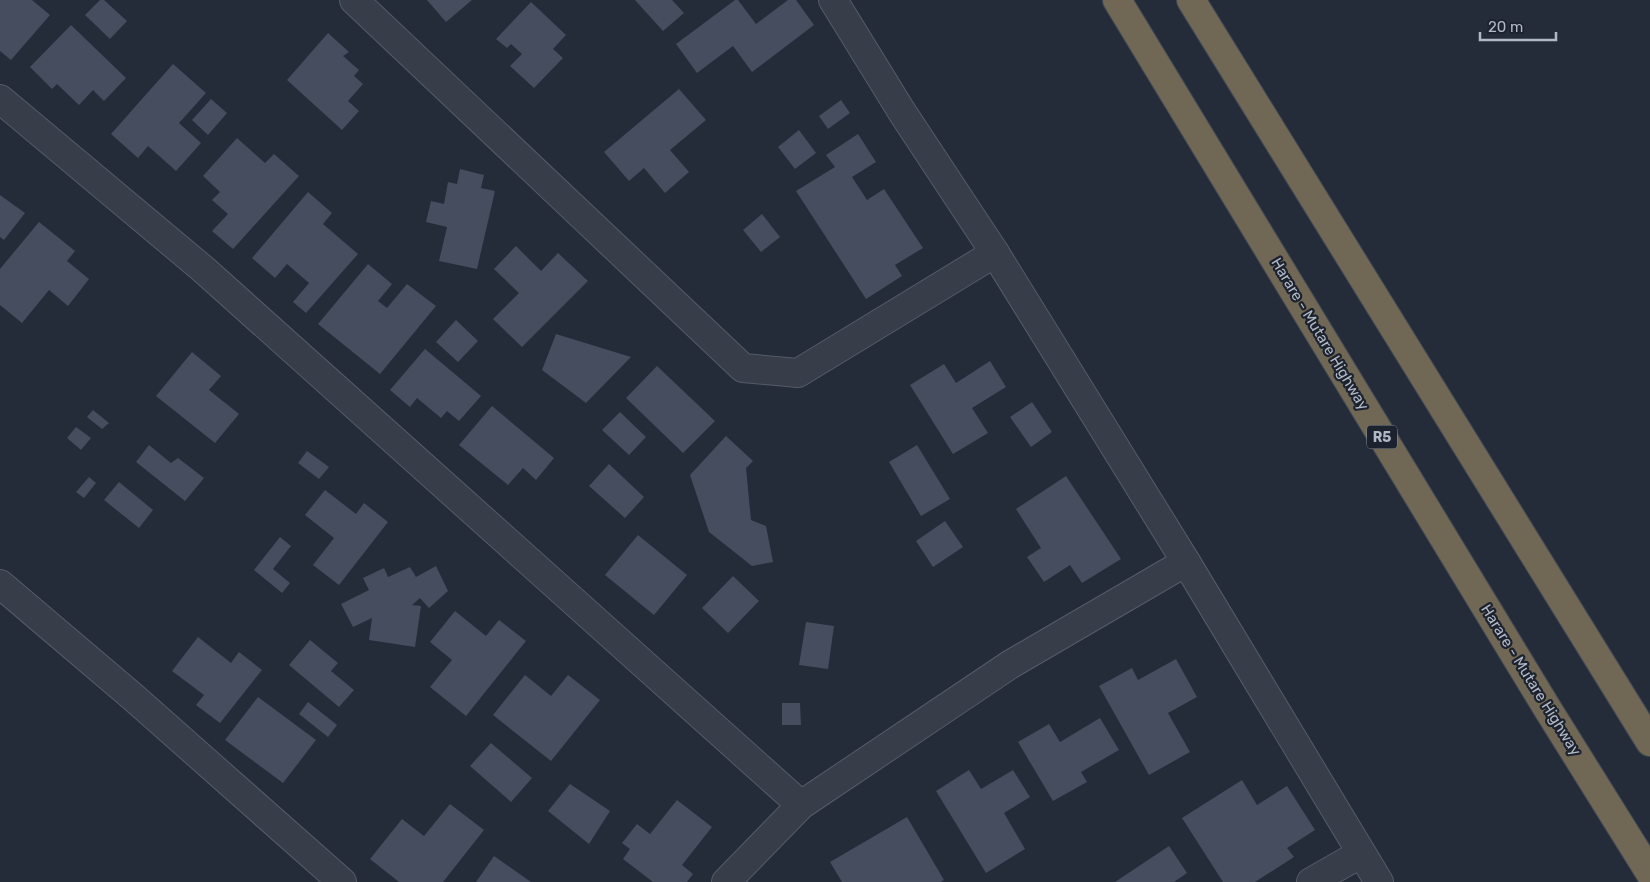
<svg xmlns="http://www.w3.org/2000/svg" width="1650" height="882" font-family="Rubik,sans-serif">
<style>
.building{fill:#454d5e}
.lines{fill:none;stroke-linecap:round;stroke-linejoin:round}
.street-casing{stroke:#555c68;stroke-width:30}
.highway-casing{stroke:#424955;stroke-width:30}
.street{stroke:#373e4a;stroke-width:28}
.highway{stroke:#706755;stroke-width:28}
.labels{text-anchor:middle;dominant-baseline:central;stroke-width:4.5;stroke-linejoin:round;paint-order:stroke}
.shield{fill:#1c232f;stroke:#858c99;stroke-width:1}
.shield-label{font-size:14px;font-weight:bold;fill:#b2b9c6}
.street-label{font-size:15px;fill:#b2b9c6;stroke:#1c232f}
</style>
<rect width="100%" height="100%" fill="#242c3a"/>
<g class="building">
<polygon points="0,0 32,0 50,15 11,60 0,51"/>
<polygon points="100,0 104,0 127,21 110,39 85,15"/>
<polygon points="427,0 472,0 446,22"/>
<polygon points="635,0 672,0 684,13 663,31"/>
<polygon points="735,0 738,0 756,24 788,0 796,0 814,25 752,72 733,46 697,73 676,44"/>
<polygon points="531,2 566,35 553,49 563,58 534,88 510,66 522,54 511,44 507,48 496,39"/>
<polygon points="71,25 126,78 104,101 93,90 79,105 57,84 52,89 30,67"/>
<polygon points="328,33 349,52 343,56 359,70 354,76 363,84 348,101 359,111 342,130 287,80"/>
<polygon points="173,64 206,93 179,123 201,143 176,171 148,146 138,158 111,134"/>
<polygon points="679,89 706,120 670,150 689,172 665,193 644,168 629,181 604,152"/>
<polygon points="211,99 227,113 208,135 192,120"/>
<polygon points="841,100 850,113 828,129 819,116"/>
<polygon points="799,130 816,153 795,169 778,147"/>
<polygon points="858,134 876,162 852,177 867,200 884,189 923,248 895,265 902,276 866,299 796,191 835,167 826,155"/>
<polygon points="237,138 265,163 274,154 299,176 233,249 212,231 228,214 212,200 220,192 203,176"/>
<polygon points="460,169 484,175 481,188 495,191 477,269 439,261 447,227 426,222 431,201 444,204 448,182 457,184"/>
<polygon points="308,192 332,213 323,224 358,254 306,313 293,302 309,283 287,264 275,278 252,258"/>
<polygon points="0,195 25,213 4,240 0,237"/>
<polygon points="762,214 780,237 761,252 743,230"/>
<polygon points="39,222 75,251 67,261 89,279 68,306 49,290 22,323 0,305 0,269"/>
<polygon points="516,246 541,271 558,253 588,281 522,347 493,319 519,293 494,269"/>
<polygon points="368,264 392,284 378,301 387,308 407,284 436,306 380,374 318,324"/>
<polygon points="456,320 478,341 458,362 436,342"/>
<polygon points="556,334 631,357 586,403 542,370"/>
<polygon points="425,349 481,396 459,421 447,411 441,418 417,398 410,407 390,390"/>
<polygon points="192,352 221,376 209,390 239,414 215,443 156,396"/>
<polygon points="990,361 1006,387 972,408 988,433 953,454 910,385 944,364 956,383"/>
<polygon points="657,366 715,421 683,453 626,398"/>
<polygon points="1032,402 1052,432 1031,447 1010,417"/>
<polygon points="492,406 554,458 536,480 523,468 508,485 459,445"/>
<polygon points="93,410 109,423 102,429 87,417"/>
<polygon points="620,412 646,437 629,455 602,430"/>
<polygon points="76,427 91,438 81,450 67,438"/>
<polygon points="726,436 753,461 746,468 751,520 766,526 773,562 752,566 709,532 690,475"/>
<polygon points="149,445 171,463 178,458 204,478 185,501 136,462"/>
<polygon points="917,445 950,499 921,516 889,462"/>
<polygon points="307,451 329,467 319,479 298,463"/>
<polygon points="609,464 644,497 625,518 589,486"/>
<polygon points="1066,476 1121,559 1082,583 1070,565 1044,582 1027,557 1041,548 1016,509"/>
<polygon points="89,477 96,483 84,498 76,492"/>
<polygon points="119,482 153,510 139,528 104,500"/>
<polygon points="325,490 356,514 364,503 388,522 339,585 313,565 334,538 305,515"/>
<polygon points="945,521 963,547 933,567 916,541"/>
<polygon points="638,535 687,575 654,615 605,575"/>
<polygon points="280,537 291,546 273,569 290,583 282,593 254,570"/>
<polygon points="436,566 448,591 429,608 420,598 412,605 421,606 415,647 369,640 372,618 353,627 341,604 369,590 363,578 384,568 388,577 410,567 416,577"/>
<polygon points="733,576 759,601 728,633 702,608"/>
<polygon points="455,611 486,636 499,620 526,641 466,716 430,687 452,660 430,642"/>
<polygon points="806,622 834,626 828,669 799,665"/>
<polygon points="198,637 231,663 239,652 262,670 220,723 196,705 204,695 172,671"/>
<polygon points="310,640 338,663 331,671 354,690 339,707 289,665"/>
<polygon points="1176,659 1197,697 1168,713 1190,752 1149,775 1099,686 1132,668 1138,680"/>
<polygon points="525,675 551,696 568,675 600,700 551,761 493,715"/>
<polygon points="258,697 316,740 283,783 225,740"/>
<polygon points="308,702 337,725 328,737 299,714"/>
<polygon points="782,703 800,703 801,725 782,725"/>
<polygon points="1100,718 1119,750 1081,772 1087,782 1053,801 1018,742 1049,724 1060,742"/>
<polygon points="491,743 532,778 511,802 470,766"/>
<polygon points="969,770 981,789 1013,770 1030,797 1004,813 1025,849 986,873 936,791"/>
<polygon points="1242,780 1257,805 1287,786 1315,830 1287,848 1294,857 1255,882 1223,882 1182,818"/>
<polygon points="570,784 610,811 589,844 548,811"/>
<polygon points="677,800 712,827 682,865 693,874 687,882 653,882 623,859 630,849 622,843 637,824 650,834"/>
<polygon points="450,804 484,830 443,882 399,882 370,859 402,819 424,836"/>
<polygon points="907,817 944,880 941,882 842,882 830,862"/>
<polygon points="1169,846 1187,873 1174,882 1115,882"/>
<polygon points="494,856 531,882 476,882"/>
</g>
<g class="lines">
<g class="street-casing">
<g id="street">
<polyline points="354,0 743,368 798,373 995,253"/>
<polyline points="833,0 902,112 995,253 1186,562 1379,882"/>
<polyline points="0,99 203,269 801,805"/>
<polyline points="0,584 133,697 342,882"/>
<polyline points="726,882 801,805 1011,664 1186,562"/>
<polyline points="1311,882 1360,854"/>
</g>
</g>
<g class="highway-casing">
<g id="highway">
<polyline points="1117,0 1547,708 1650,873"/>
<polyline points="1191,0 1650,742"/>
</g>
</g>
<use href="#street" class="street"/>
<use href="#highway" class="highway"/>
</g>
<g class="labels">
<rect class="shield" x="1367" y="425.5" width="30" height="23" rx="4"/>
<g class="shield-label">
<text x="1382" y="437">R5</text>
</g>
<g class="street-label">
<text transform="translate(1320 334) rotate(59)">Harare - Mutare Highway</text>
<text transform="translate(1531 680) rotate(58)">Harare - Mutare Highway</text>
</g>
</g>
<path d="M1480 32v8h76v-8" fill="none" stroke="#b2b9c6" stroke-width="2.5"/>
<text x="1488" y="32" font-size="15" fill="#b2b9c6" stroke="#1c232f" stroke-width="4" paint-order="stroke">20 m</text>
</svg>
